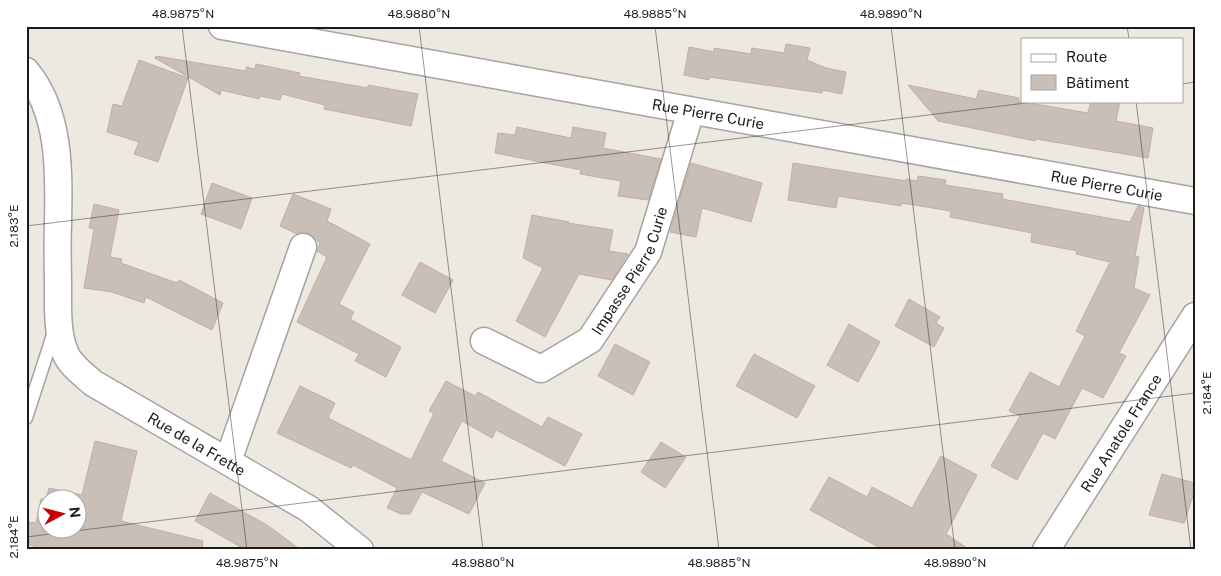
<svg xmlns="http://www.w3.org/2000/svg" width="1221" height="576" font-family="'Public Sans',sans-serif">
<style>
.building{fill:#cabfb6;stroke:#c1aea1;fill-rule:evenodd}
.lines{fill:none;stroke-linecap:round;stroke-linejoin:round}
.lane-casing{stroke:#a3a3a3;stroke-width:15}
.street-casing{stroke:#a3a3a3;stroke-width:29}
.lane{stroke:#fff;stroke-width:12}
.street{stroke:#fff;stroke-width:26}
.ticks{fill:none;stroke:#1c1c1c;stroke-width:1;stroke-opacity:0.45}
.labels{text-anchor:middle;dominant-baseline:central;stroke-width:5;stroke-linejoin:round;paint-order:stroke}
.street-label{font-size:15px;fill:#1c1c1c;stroke:#fff}
.neatline{fill:none;stroke:#1c1c1c;stroke-width:2}
.ticks-label{font-size:12px;text-anchor:middle;fill:#1c1c1c}
</style>
<rect width="100%" height="100%" fill="#eee9e0"/>
<g class="building">
<polygon points="786,44 810,48 807,60 826,68 846,72 842,94 823,90 822,93 709,77 709,80 684,75 689,47 714,52 714,48 751,54 752,48 784,53"/>
<polygon points="156,56 246,71 246,67 255,69 256,64 300,73 299,76 368,88 368,85 418,94 411,126 324,109 325,105 282,94 280,100 260,96 259,99 221,90 220,95 155,58"/>
<polygon points="139,60 188,78 158,162 134,154 139,142 107,132 113,104 122,106"/>
<polygon points="908,85 976,99 979,90 1019,98 1018,101 1088,113 1091,101 1120,101 1116,121 1153,128 1148,158 1036,139 1035,141 938,121"/>
<polygon points="517,127 571,138 573,127 606,133 603,148 661,159 648,200 618,196 621,181 580,174 581,170 495,153 498,133 515,135"/>
<polygon points="691,163 762,183 751,222 702,208 696,237 670,232"/>
<polygon points="793,163 906,181 906,179 917,181 918,176 946,180 945,185 1003,194 1002,199 1130,222 1138,206 1144,208 1135,256 1139,257 1134,288 1150,295 1119,353 1126,356 1103,398 1082,388 1055,439 1043,433 1017,480 991,466 1020,416 1009,411 1030,372 1059,387 1085,336 1076,331 1110,262 1076,254 1077,251 1031,242 1032,233 950,217 951,211 901,203 901,206 838,196 836,208 788,200"/>
<polygon points="212,183 252,198 241,229 201,214"/>
<polygon points="293,194 331,209 327,221 370,244 339,304 354,312 350,319 401,347 386,377 355,361 359,354 297,322 327,257 317,251 320,243 308,233 297,234 280,226"/>
<polygon points="94,204 119,210 110,257 122,259 121,263 177,283 179,280 223,303 212,330 146,297 144,303 112,292 84,288 94,229 89,228"/>
<polygon points="532,215 569,222 568,223 613,230 609,251 628,254 612,280 579,274 545,337 516,321 543,268 523,258"/>
<polygon points="420,262 453,280 435,313 402,295"/>
<polygon points="909,299 940,317 936,323 944,328 934,347 895,326"/>
<polygon points="849,324 880,342 858,382 827,365"/>
<polygon points="615,344 650,362 633,395 598,376"/>
<polygon points="754,354 815,386 797,418 736,386"/>
<polygon points="446,381 475,396 478,392 542,427 548,417 582,434 565,466 496,430 492,438 462,421 441,461 485,483 469,514 422,492 410,514 401,514 387,508 397,488 353,465 351,468 277,433 300,386 335,403 328,418 411,460 434,413 429,411"/>
<path d="M 95,441 L 137,451 L 121,521 L 203,541 L 202,550 L 48,550 L 26,544 L 26,534 L 29,522 L 36,523 L 41,499 L 46,500 L 49,488 L 82,495 ZM 48,498 L 78,498 L 78,528 L 48,528 Z"/>
<polygon points="661,442 686,457 665,488 641,472"/>
<polygon points="941,456 977,475 946,534 970,550 884,550 810,510 829,477 867,497 872,487 912,508"/>
<polygon points="1162,474 1195,483 1195,490 1184,523 1149,515"/>
<polygon points="210,493 267,525 301,550 246,550 195,521"/>
</g>
<g class="lines">
<g class="lane-casing">
<polyline id="lane" points="26,418 54,332"/>
</g>
<g class="street-casing">
<g id="street">
<path id="s1" d="M 222,26 L 1195,201"/>
<path id="s2" d="M 26,71 C 61,113 59,173 58,224 C 57,245 58,267 58,288 C 58,308 57,334 65,352 C 69,364 83,374 93,383 L 309,509 L 360,550"/>
<path id="s3" d="M 484,341 L 541,369 L 590,340 L 648,252 L 691,111"/>
<polyline points="228,461 303,247"/>
<path id="s4" d="M 1046,550 L 1195,316"/>
</g>
</g>
<use href="#lane" class="lane"/>
<use href="#street" class="street"/>
</g>
<path class="ticks" d="M 182,26 L 247,550M 419,26 L 483,550M 655,26 L 719,550M 891,26 L 955,550M 1127,26 L 1129,39M 1182,84 L 1195,82M 1136,101 L 1191,550M 26,226 L 1042,101M 26,537 L 1195,393"/>
<g class="labels">
<g class="street-label">
<text stroke="none"><textPath href="#s1" startOffset="494">Rue Pierre Curie</textPath></text>
<text stroke="none"><textPath href="#s1" startOffset="899">Rue Pierre Curie</textPath></text>
<text stroke="none"><textPath href="#s3" startOffset="201">Impasse Pierre Curie</textPath></text>
<text stroke="none"><textPath href="#s4" startOffset="139">Rue Anatole France</textPath></text>
<text stroke="none"><textPath href="#s2" startOffset="451">Rue de la Frette</textPath></text>
</g>
</g>
<rect width="1221" height="576" fill="none" stroke="#ffffff" stroke-width="55"/>
<rect x="1021" y="38" width="162" height="65" fill="#ffffff" stroke="#a4a4a4"/>
<rect x="1031" y="54" width="25" height="8" fill="#ffffff" stroke="#a4a4a4"/>
<text x="1066" y="62" font-size="15" fill="#1c1c1c">Route</text>
<rect x="1031" y="75" width="25" height="15" fill="#cabfb6" stroke="#a4a4a4"/>
<text x="1066" y="88" font-size="15" fill="#1c1c1c">Bâtiment</text>
<g transform="translate(62 514) rotate(83)"><circle r="24" fill="#ffffff" stroke="#a4a4a4"/>
<path d="M0-4L9 19L0 12L-9 19Z" fill="#c70007"/>
<text y="-8" font-size="14" font-weight="bold" text-anchor="middle" fill="#1c1c1c">N</text>
</g>
<rect x="28" y="28" width="1166" height="520" class="neatline"/>
<g class="ticks-label">
<text x="183" y="18">48.9875°N</text>
<text x="419" y="18">48.9880°N</text>
<text x="655" y="18">48.9885°N</text>
<text x="891" y="18">48.9890°N</text>
<text transform="translate(14 226) rotate(-90)" y="4">2.183°E</text>
<text transform="translate(1207 393) rotate(-90)" y="4">2.184°E</text>
<text transform="translate(14 537) rotate(-90)" y="4">2.184°E</text>
<text x="247" y="567">48.9875°N</text>
<text x="483" y="567">48.9880°N</text>
<text x="719" y="567">48.9885°N</text>
<text x="955" y="567">48.9890°N</text>
</g>
</svg>
